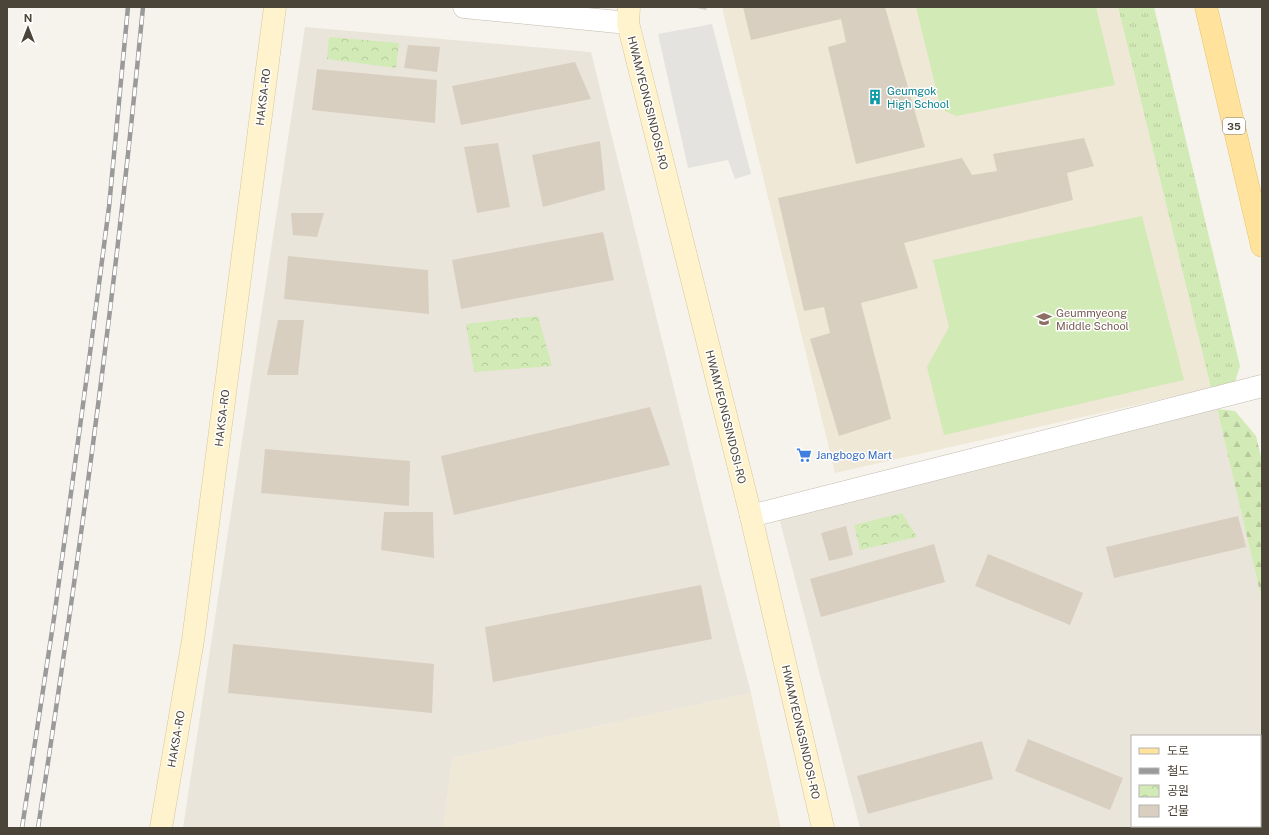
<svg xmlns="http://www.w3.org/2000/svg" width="1269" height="835" font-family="'Public Sans','Noto Sans KR',sans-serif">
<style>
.residential{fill:#eae5da;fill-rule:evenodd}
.education{fill:#efe8d6}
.grass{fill:url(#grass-tufts)}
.forest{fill:url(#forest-firs)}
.park{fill:url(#park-crowns)}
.pitch{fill:#d2eab5}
.parking{fill:#e5e3e0}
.building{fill:#d8cfc1}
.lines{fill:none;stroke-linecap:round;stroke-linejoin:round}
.street-casing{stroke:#c2bbae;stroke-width:23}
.secondary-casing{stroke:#d6c79b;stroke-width:23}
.primary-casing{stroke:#e6c16a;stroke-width:23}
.street{stroke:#fff;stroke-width:22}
.secondary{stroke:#fff3cd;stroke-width:22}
.primary{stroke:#ffe39c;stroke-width:22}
.rail-casing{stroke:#9a9a9a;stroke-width:4.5}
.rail{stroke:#fff;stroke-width:3;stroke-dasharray:9;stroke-linecap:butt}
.labels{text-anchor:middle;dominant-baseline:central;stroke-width:3;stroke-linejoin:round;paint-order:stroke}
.shield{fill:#fff;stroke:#817c74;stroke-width:1}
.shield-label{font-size:10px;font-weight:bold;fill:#4b4439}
.culture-label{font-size:11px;fill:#0d838f;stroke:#fff;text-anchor:start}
.street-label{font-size:11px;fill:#4b4439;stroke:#fff}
.education-label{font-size:11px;fill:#785e54;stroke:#fff;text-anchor:start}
.shop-label{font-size:11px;fill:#366cbe;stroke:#fff;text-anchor:start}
</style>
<defs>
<pattern id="grass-tufts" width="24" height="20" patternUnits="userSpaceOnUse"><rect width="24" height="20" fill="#d2eab5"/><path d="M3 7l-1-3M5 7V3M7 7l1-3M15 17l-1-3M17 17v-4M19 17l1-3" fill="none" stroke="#b6ca9c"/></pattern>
<pattern id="forest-firs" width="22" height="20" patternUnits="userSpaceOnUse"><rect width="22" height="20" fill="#d2eab5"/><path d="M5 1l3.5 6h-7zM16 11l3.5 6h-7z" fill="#b6ca9c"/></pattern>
<pattern id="park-crowns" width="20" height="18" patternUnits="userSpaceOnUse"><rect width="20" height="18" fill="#d2eab5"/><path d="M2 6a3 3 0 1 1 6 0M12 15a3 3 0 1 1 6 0" fill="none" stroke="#b6ca9c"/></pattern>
</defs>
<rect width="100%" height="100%" fill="#f6f3ec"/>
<g class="residential">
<polygon points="305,27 591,52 719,571 751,693 452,758 444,828 183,828"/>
<path d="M 1217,409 L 1262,601 L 1262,828 L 860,828 L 776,506 ZM 1132,736 L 1260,736 L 1260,826 L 1132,826 Z"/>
</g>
<g class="education">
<polygon points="723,7 1118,7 1211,388 835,473 723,12"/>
<polygon points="751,693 781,828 444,828 452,758"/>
</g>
<polygon class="grass" points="1118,7 1154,7 1240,366 1235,382 1211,388"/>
<polygon class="forest" points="1217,409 1235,411 1256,436 1262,461 1262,601"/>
<g class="park">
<polygon points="329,37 399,43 396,68 327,59"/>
<polygon points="538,316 552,366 474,372 466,324"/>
<polygon points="902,513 917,537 860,550 854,525"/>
</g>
<g class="pitch">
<polygon points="916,7 1096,7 1115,85 956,116 941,109"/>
<polygon points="1142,216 1184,380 944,435 927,367 949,327 933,260"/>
</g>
<polygon class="parking" points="712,24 751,174 735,179 728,160 688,168 658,34"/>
<g class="building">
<polygon points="692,7 707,7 706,10"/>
<polygon points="743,7 885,7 925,147 856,164 828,47 846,42 841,19 751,40"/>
<polygon points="408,45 440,47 437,72 404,68"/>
<polygon points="575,62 591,99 461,125 452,86"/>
<polygon points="317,69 437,80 435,123 312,110"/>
<polygon points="1084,138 1094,166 1067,173 1073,200 904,243 918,288 861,303 891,419 839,436 810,339 830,333 824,307 804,311 778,198 962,158 972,175 997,171 993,154"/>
<polygon points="600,141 605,190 543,207 532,155"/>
<polygon points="498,143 510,207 477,213 464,147"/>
<polygon points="291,213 324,213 317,237 293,235"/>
<polygon points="603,232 614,280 461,309 452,260"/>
<polygon points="288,256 428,270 429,314 284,299"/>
<polygon points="278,320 304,320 298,375 267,375"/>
<polygon points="650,407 670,465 454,515 441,456"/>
<polygon points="265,449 410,461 409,506 261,493"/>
<polygon points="384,512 433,512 434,558 381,550"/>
<polygon points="1238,516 1246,547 1114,578 1106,547"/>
<polygon points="846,526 853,555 829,561 821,533"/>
<polygon points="934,544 945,582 821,617 810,579"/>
<polygon points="988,554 1083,593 1070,625 975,586"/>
<polygon points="701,585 712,639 493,682 485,627"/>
<polygon points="233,644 434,664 432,713 228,693"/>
<polygon points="1260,738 1262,738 1262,771 1260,772"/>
<polygon points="1028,739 1123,778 1110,810 1015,771"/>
<polygon points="982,741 993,779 868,814 857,776"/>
</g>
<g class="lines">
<g class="street-casing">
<g id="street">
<polyline points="464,7 628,23"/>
<polyline points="751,516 1262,386"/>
</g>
</g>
<g class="secondary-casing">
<g id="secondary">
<polyline points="629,7 628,23 751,516 823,828"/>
<polyline points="161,828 193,640 275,7"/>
</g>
</g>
<g class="primary-casing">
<polyline id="primary" points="1206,7 1262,246"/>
</g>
<use href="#street" class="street"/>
<use href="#secondary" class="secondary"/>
<use href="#primary" class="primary"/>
<g class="rail-casing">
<g id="rail">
<polyline points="22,828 54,618 90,353 109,207 128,7"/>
<path d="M 38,828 C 80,555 117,282 143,7"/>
</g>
</g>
<use href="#rail" class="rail"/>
</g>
<defs>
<g id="building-bare" transform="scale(1.2)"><path d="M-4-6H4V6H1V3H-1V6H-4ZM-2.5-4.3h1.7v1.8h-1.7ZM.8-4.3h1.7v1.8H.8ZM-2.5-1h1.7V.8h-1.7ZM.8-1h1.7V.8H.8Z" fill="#0f9aa8" stroke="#fff" stroke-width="2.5" paint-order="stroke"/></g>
<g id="school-bare" transform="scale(1.2)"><path d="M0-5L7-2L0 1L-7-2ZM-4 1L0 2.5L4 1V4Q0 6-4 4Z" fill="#8d6e63" stroke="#fff" stroke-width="2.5" paint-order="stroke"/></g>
<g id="supermarket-bare" transform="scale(1.2)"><path d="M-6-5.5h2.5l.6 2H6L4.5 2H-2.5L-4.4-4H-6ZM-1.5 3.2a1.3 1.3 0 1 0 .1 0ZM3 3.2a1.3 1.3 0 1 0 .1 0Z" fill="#3f7fe0" stroke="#fff" stroke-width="2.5" paint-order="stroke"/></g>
</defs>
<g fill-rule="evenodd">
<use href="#building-bare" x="875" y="97"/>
<use href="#school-bare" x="1044" y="319"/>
<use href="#supermarket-bare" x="804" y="455"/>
</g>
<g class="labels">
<rect class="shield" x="1223" y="118" width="22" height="16" rx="3"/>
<g class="shield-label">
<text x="1234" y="126">35</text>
</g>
<g class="culture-label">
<text x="887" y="91">Geumgok<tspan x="887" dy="13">High School</tspan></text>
</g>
<g class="street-label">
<text transform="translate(263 97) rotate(-83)">HAKSA-RO</text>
<text transform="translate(648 103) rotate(76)">HWAMYEONGSINDOSI-RO</text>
<text transform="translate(726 417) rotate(76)">HWAMYEONGSINDOSI-RO</text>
<text transform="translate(222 418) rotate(-83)">HAKSA-RO</text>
<text transform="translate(801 732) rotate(77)">HWAMYEONGSINDOSI-RO</text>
<text transform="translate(176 739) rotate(-80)">HAKSA-RO</text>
</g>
<g class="education-label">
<text x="1056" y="313">Geummyeong<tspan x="1056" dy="13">Middle School</tspan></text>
</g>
<g class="shop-label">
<text x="816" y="455">Jangbogo Mart</text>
</g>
</g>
<rect width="1269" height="835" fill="none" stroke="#4b4439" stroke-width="16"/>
<rect x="1131" y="735" width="130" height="92" fill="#ffffff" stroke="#b7b4b0"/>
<rect x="1139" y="748" width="20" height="6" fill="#ffe39c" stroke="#b7b4b0"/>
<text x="1167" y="755" font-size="12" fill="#4b4439">도로</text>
<rect x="1139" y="768" width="20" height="6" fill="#9a9a9a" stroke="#b7b4b0"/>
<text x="1167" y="775" font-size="12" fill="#4b4439">철도</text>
<rect x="1139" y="785" width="20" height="12" fill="url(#park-crowns)" stroke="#b7b4b0"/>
<text x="1167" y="795" font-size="12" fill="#4b4439">공원</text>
<rect x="1139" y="805" width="20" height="12" fill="#d8cfc1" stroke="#b7b4b0"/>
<text x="1167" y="815" font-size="12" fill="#4b4439">건물</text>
<g transform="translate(28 28)" stroke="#ffffff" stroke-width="3" paint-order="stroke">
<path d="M0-3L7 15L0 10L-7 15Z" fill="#4b4439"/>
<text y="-6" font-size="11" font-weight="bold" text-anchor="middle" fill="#4b4439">N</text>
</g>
</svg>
